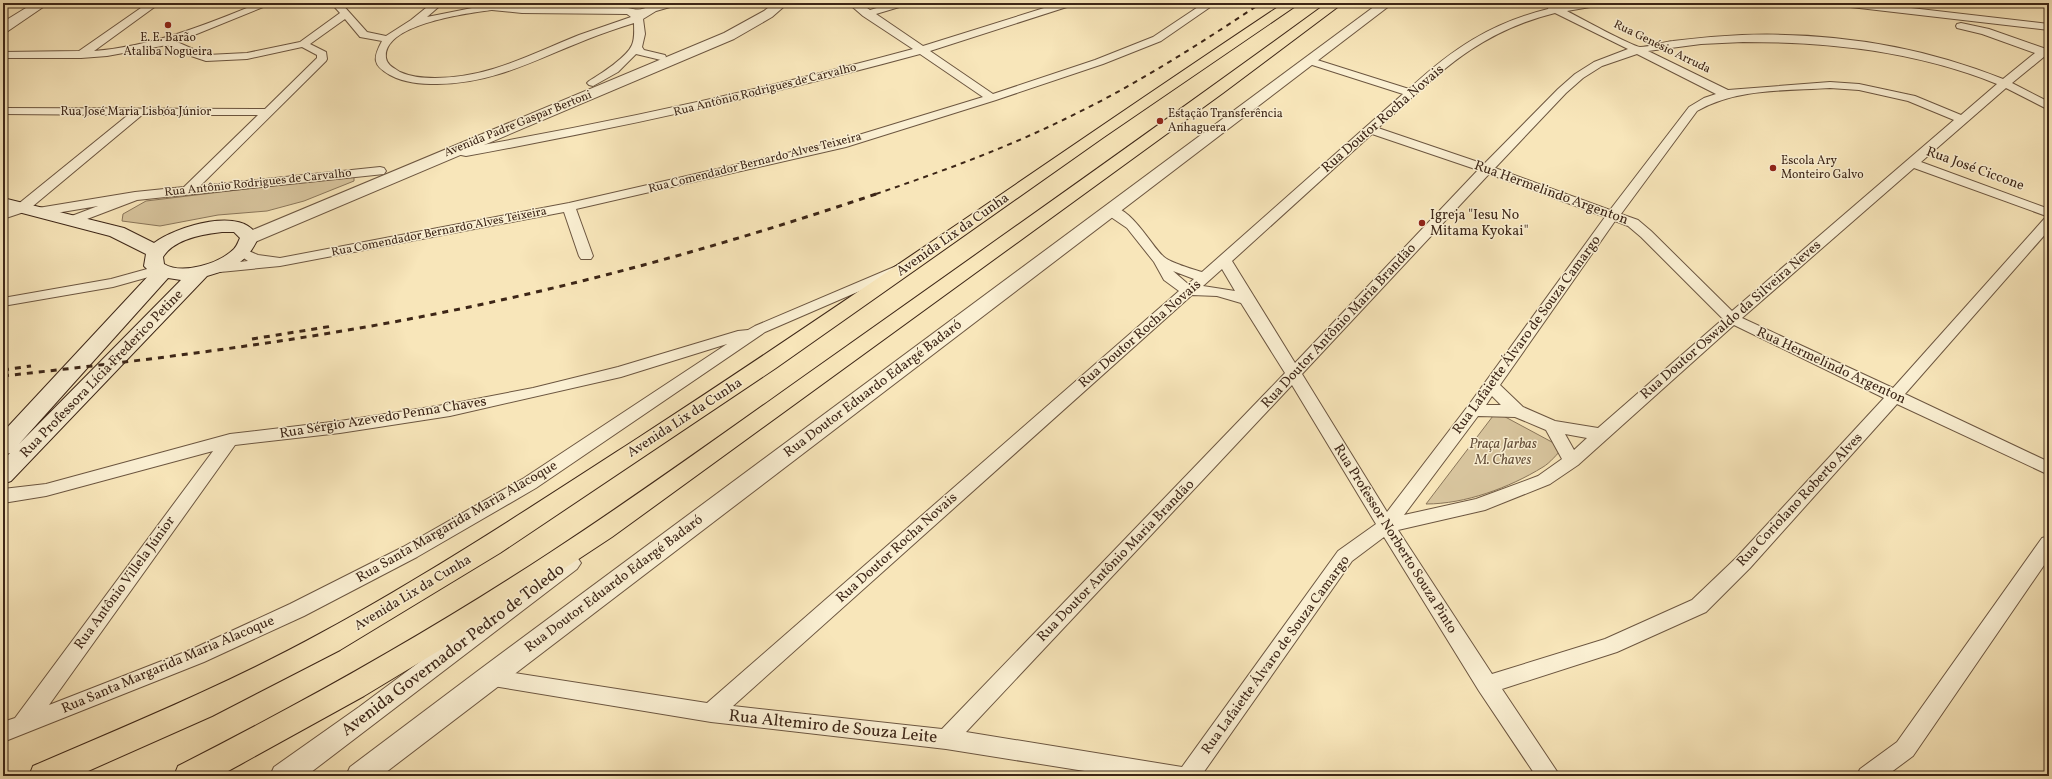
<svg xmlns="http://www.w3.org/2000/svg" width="2052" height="779" font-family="Vollkorn,serif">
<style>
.green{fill:#d8c59e;stroke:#8a765a}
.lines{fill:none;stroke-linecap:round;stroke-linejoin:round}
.minor-casing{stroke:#6c5640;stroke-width:2}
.tertiary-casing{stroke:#6c5640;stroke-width:2}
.secondary-casing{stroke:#3d2617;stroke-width:2}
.trunk-casing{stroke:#3d2617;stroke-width:2}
.minor{fill:#faefd2;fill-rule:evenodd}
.tertiary{fill:#faefd2;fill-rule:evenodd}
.secondary{fill:#faefd2;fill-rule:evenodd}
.trunk{fill:#f8e6ba;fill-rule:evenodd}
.rail-far1{stroke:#3d2617;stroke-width:2;stroke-dasharray:5 5;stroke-linecap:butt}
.rail{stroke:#3d2617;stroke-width:3;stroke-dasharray:6 6;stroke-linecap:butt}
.poi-dot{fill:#8f2418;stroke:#faefd2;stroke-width:1.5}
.labels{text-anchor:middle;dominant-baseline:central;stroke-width:3;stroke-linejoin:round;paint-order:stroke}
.far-poi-label{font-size:12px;fill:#3d2617;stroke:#faefd2;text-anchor:start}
.far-street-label{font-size:12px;fill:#3d2617;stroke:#faefd2}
.street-label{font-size:14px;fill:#3d2617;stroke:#faefd2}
.poi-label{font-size:14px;fill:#3d2617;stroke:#faefd2;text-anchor:start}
.park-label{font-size:14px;font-style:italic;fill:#644e39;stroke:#faefd2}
.near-street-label{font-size:17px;fill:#3d2617;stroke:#faefd2}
</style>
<rect width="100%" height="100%" fill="#f8e6ba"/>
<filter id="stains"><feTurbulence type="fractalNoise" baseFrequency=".005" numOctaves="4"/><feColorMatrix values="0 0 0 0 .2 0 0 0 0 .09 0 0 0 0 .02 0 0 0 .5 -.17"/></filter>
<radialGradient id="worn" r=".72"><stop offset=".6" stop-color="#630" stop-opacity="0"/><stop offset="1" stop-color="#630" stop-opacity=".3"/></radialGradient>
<g class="green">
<polygon points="354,176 354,181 304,201 267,211 218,215 160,226 122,221 123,214 146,201"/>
<path d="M 1496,412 L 1563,448 C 1557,454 1550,463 1543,467 C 1509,488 1465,504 1426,504 Z"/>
</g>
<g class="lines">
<g class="minor-casing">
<g id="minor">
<path d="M 148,3 L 160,3 L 94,51 C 153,46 205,25 259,3 L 273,3 L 177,42 L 207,55 L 247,53 L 300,42 L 340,13 L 331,3 L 341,3 L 367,32 L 386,36 L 411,20 L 432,3 L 443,3 L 427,17 L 492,4 L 522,7 L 628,8 C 636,10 643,11 650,5 L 649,3 L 679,3 L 677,5 L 656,11 L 643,19 L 645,34 L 642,47 L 644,50 L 665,55 L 666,57 L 665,59 L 661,60 L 636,54 L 618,72 L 593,86 L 589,85 L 587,83 L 589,81 C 601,74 627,57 632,45 C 635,38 634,30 634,23 C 618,28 603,33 588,39 C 537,59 493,84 437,84 C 420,84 405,83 390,75 C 372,65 373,58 382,41 L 360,37 L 345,19 L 310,44 L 326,52 L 327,59 L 326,61 L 200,186 L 380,167 L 384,168 L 386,171 L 384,174 L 137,200 L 74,224 L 69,223 L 67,220 L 69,217 L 98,206 L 38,216 L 33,215 L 31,212 L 33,209 L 38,208 L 135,192 L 184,187 L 258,115 L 142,115 L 27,211 L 3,219 L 3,210 L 17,205 L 128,115 L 3,114 L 3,108 L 265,109 L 317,58 L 317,55 L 302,47 L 247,59 L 206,61 L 182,53 L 167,45 L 107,56 L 81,58 L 3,58 L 3,52 L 79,51 ZM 492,10 L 522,13 L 627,14 L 631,17 C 614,23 596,29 579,35 C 531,54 489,78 435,78 C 423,78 411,77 400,72 C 394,68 387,65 386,58 C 382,24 469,13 492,10 Z"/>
<path d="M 848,3 L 860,3 L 870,10 L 893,3 L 908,3 L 906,5 L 876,14 L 923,46 L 1060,3 L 1075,3 L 1073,5 L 930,51 L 993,94 L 1095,60 L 1153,37 L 1204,3 L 1216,3 L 1161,41 L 1103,64 L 996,100 L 846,147 L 576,209 L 593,256 L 591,259 L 581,259 L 579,256 L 564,212 L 280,266 L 210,273 L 205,272 L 203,269 L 205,266 L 210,265 L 248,261 L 235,252 L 237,249 L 242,248 L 258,255 L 280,258 L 569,203 L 839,141 L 983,97 L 920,54 C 770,95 619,128 466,156 L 451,153 L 449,150 L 455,146 L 466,148 C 617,121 766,89 913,49 L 863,16 Z"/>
<path d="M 1577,3 L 1601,3 L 1596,6 L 1567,11 C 1578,17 1632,46 1640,47 C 1650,47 1663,42 1673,41 C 1696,38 1719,36 1742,35 C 1831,32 1921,46 2003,79 L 2035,53 L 1982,34 L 1957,28 L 1956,26 L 1957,24 L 1961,23 L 1989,29 L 2049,50 L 2049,57 L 2045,56 L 2012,83 L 2049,102 L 2049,110 L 2006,88 L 1921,162 L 2049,209 L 2049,217 L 1914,168 L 1742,318 L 1893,388 L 2044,219 L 2049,218 L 2049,230 L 1905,394 L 2049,462 L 2049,475 L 1897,404 L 1750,568 L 1706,612 L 1617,652 L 1502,689 L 1560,776 L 1536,776 L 1479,691 L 1384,537 L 1352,561 L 1201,776 L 1116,776 L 946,749 L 711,722 L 481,684 L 478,678 L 481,672 L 488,669 L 707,703 L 1179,291 L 1164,280 L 1154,262 L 1127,228 L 1105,213 L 1103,210 L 1105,207 C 1129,201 1150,245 1164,257 C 1171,263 1192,269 1202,272 L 1403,94 L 1306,63 L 1305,61 L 1306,59 L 1314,59 L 1409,89 C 1452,49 1491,23 1548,9 L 1549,6 L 1558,7 ZM 1555,13 L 1628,49 L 1594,62 L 1575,74 L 1558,89 L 1484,164 L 1378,128 C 1437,76 1474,33 1555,13 ZM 1743,42 C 1830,42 1915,51 1997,84 L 1961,115 L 1915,96 L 1859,84 L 1830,82 L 1728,90 L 1648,51 L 1701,44 ZM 1637,54 L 1716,94 L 1704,98 L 1689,107 L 1610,210 L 1495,168 L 1566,93 L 1583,78 L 1602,66 ZM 1830,88 L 1859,90 L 1908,101 L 1954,120 L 1732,311 L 1651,231 L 1638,220 L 1621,214 L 1697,111 C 1736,88 1786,91 1830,88 ZM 1372,134 L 1478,170 L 1295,363 L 1232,261 ZM 1489,174 L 1605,217 L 1468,406 L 1387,512 L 1302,374 ZM 1615,221 L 1628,226 L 1641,237 L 1723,319 L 1598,428 L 1555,421 L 1523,407 L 1500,385 ZM 1222,269 L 1235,291 L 1203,286 ZM 1173,271 L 1194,279 L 1188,284 ZM 1192,295 L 1217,296 L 1241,303 L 1285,373 L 942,729 L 733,706 ZM 1734,325 L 1884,398 L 1736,558 L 1692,600 L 1605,639 L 1492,674 L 1398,530 L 1485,510 L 1550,484 L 1578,465 ZM 1292,385 L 1376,524 L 1338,551 L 1182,767 L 966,732 ZM 1492,396 L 1501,405 L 1486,405 ZM 1478,416 L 1515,417 L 1546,430 L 1562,459 L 1538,476 L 1476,499 L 1404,515 ZM 1565,434 L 1587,438 L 1574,450 Z"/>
<polygon points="1837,3 1868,3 2049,24 2049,30 1842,6"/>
<path d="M 901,264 L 906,265 L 908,268 L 906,271 L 765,332 L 536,488 L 417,557 L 304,616 L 204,662 L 3,742 L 3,722 L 15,718 L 213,451 L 46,496 L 3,503 L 3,489 L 46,484 L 230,434 L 340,421 L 450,404 L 533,388 L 618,367 L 738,331 L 748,330 L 755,326 ZM 727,344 L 524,478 L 403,547 L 290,604 L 190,650 L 49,705 L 235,445 L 340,433 L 450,416 L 621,377 Z"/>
<polygon points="158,266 163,267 165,270 163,273 113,287 3,306 3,298 111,279"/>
<polygon points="2049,536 2049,558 1913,756 1886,776 1857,776 1860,769 1897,742 2042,538"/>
</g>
</g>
<g class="tertiary-casing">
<g id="tertiary">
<polygon points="34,3 49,3 8,31 3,32 3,22"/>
<polygon points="774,3 788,3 772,17 734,39 255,242 249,243 243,242 240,238 243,234 724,33 764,11"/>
<polygon points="1379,3 1393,3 381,776 346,776 350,767 479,670"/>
<polygon points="569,554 577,557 581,563 577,569 306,776 270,776 274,767 359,707 561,557"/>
</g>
</g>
<g class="secondary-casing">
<path id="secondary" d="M 3,198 L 124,228 L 154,243 C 175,227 245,204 258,238 C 247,263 232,269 207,276 L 11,481 L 3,484 L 3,460 L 10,453 L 3,455 L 3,432 L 151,273 L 144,266 L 146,254 L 110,236 L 3,208 ZM 222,232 L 234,232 L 240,238 C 238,242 237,246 234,249 C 219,264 182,275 164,264 L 163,257 C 174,239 203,234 222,232 ZM 168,278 L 181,280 L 19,444 Z"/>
</g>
<g class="trunk-casing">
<g id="trunk">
<path d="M 1284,3 L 1300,3 L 1104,137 L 776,368 L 500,553 L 340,650 L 212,716 L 77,776 L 29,776 L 33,766 C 130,724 228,684 321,633 C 431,573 536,504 641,436 C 858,295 1069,146 1284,3 Z"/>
<path d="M 1327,3 L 1343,3 L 1223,93 L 612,537 L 445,647 L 364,696 L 241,764 L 219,776 L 174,776 L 178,766 C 306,701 431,631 551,552 C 652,486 749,415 847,346 C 1008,232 1168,119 1327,3 Z"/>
</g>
</g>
<use href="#minor" class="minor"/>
<use href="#tertiary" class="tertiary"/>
<use href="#secondary" class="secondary"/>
<use href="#trunk" class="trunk"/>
<path class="rail-far1" d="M 876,194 C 940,172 1004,149 1065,119 C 1134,86 1198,45 1261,3"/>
<g class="rail">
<polyline points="252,339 333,326"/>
<polyline points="3,370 31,366"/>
<path d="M 3,376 C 149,360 296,342 440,313 C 589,283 735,242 879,193"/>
</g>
</g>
<g class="poi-dot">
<circle cx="168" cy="25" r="4"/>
<circle cx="1160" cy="121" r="4"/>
<circle cx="1773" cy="168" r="4"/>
<circle cx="1422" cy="223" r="4"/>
</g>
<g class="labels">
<g class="far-poi-label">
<text x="168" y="38" text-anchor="middle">E. E. Barão<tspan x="168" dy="14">Ataliba Nogueira</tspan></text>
<text x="1168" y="114">Estação Transferência<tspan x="1168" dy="14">Anhaguera</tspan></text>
<text x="1781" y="161">Escola Ary<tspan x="1781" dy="14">Monteiro Galvo</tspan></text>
</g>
<g class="far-street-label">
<text transform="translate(1662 47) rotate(26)">Rua Genésio Arruda</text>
<text transform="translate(765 90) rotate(-14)">Rua Antônio Rodrigues de Carvalho</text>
<text x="136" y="112">Rua José Maria Lisbóa Júnior</text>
<text transform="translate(518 124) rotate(-22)">Avenida Padre Gaspar Bertoni</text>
<text transform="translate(755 163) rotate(-14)">Rua Comendador Bernardo Alves Teixeira</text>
<text transform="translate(258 183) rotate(-6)">Rua Antônio Rodrigues de Carvalho</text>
<text transform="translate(439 232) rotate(-11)">Rua Comendador Bernardo Alves Teixeira</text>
</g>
<g class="street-label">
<text transform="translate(1383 119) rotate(-41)">Rua Doutor Rocha Novais</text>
<text transform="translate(1975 169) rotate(20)">Rua José Ciccone</text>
<text transform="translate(1551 193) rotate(20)">Rua Hermelindo Argenton</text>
<text transform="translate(953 235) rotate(-35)">Avenida Lix da Cunha</text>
<text transform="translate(1731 320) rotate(-41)">Rua Doutor Oswaldo da Silveira Neves</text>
<text transform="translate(1339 326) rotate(-47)">Rua Doutor Antônio Maria Brandão</text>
<text transform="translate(1140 334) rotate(-41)">Rua Doutor Rocha Novais</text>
<text transform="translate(1527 335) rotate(-54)">Rua Lafaiette Álvaro de Souza Camargo</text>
<text transform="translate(1831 366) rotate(25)">Rua Hermelindo Argenton</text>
<text transform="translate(102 374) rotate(-46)">Rua Professora Lícia Frederico Petine</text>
<text transform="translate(873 389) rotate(-37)">Rua Doutor Eduardo Edargé Badaró</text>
<text transform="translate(383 418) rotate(-9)">Rua Sérgio Azevedo Penna Chaves</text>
<text transform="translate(685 418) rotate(-33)">Avenida Lix da Cunha</text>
<text transform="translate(1800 500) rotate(-47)">Rua Coriolano Roberto Alves</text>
<text transform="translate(457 522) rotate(-30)">Rua Santa Margarida Maria Alacoque</text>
<text transform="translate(1395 539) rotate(58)">Rua Professor Norberto Souza Pinto</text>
<text transform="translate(897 548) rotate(-42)">Rua Doutor Rocha Novais</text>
<text transform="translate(1116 561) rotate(-46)">Rua Doutor Antônio Maria Brandão</text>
<text transform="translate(125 583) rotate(-54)">Rua Antônio Villela Júnior</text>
<text transform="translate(614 584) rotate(-37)">Rua Doutor Eduardo Edargé Badaró</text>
<text transform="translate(413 593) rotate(-31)">Avenida Lix da Cunha</text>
<text transform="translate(1276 655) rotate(-54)">Rua Lafaiette Álvaro de Souza Camargo</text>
<text transform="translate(168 665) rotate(-23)">Rua Santa Margarida Maria Alacoque</text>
</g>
<g class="poi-label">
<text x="1430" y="215">Igreja "Iesu No<tspan x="1430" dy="16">Mitama Kyokai"</tspan></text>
</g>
<g class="park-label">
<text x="1503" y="444">Praça Jarbas<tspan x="1503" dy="16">M. Chaves</tspan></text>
</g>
<g class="near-street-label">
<text transform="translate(453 650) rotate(-37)">Avenida Governador Pedro de Toledo</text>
<text transform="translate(833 727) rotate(6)">Rua Altemiro de Souza Leite</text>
</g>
</g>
<rect width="2052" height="779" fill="none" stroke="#f8e6ba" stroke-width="16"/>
<rect x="4" y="4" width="2044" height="771" fill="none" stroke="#3d2617" stroke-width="2"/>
<rect x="8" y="8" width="2036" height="763" fill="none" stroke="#3d2617"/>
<rect width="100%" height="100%" filter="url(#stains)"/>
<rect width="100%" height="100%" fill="url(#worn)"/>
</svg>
